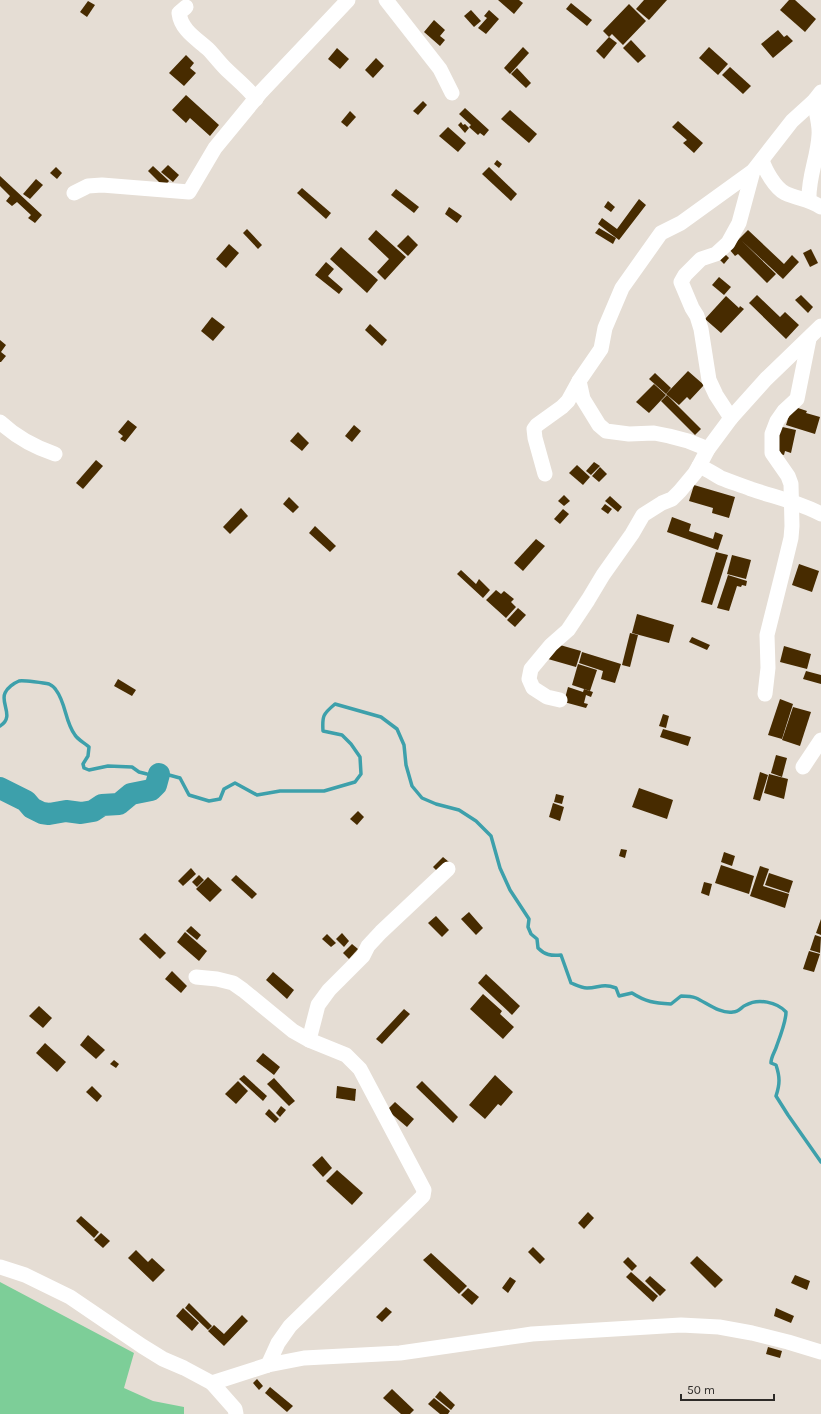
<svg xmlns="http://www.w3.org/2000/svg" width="821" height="1414" font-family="Karla,sans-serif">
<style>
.green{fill:#7dce98}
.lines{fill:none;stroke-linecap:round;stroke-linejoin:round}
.stream{stroke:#3da0ab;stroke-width:3.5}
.river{stroke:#3da0ab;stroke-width:22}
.building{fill:#472b00}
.minor{stroke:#fff;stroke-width:15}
</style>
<rect width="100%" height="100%" fill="#e5ddd4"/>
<polygon class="green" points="0,1282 134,1353 124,1388 153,1401 184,1407 184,1414 0,1414"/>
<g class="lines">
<path class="stream" d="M 0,726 C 15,717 0,703 5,693 C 7,688 14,683 19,681 C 23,680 45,683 49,684 C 51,685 55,688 56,690 C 66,703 65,722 75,735 C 78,740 85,743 89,747 L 88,756 L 83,764 L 84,768 L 89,770 L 108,766 L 132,767 L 139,772 L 147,774 L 169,775 L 180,778 L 189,795 L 209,801 L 220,799 L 224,789 L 235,783 L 257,795 L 280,791 L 324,791 L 355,782 L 361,774 L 360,757 L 351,744 L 342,735 L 323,731 C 322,716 323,714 335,704 L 381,717 L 397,729 L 404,745 L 406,765 L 412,786 L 422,798 L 436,804 L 459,810 L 476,821 L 491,836 L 500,868 L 510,890 L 529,919 L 528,927 L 531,934 L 537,939 L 538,948 C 545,955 551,956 561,955 L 571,983 C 576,985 581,988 587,988 C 599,988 602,983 616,988 L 619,996 L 632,993 C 646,1002 654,1003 671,1004 L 681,996 C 685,996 691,996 696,998 C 707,1003 720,1014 733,1012 C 739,1012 741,1007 746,1005 C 758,998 777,1002 786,1012 C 786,1020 780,1037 777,1045 C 775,1052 771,1056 771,1063 L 776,1065 C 780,1077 780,1084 776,1096 L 788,1115 L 821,1162"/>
<polyline class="river" points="0,788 26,801 32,808 42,813 49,814 66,811 81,813 93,811 102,805 119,804 131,794 151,790 156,785 159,774"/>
</g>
<g class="building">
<polygon points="498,0 519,0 523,3 514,14"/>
<polygon points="644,0 667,0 649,20 636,9"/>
<polygon points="789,0 795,0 816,19 805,32 780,10"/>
<polygon points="88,1 95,5 87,17 80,12"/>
<polygon points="571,3 592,20 587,26 566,9"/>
<polygon points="629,4 646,21 623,45 612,34 609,37 603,31"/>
<polygon points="471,10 481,21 474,27 464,16"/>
<polygon points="489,10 499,19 486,34 478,28 487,18 484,16"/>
<polygon points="434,20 445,30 440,36 445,40 440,46 424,32"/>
<polygon points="778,30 784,37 787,35 793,41 773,58 761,44"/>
<polygon points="609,37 617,43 604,59 596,51"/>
<polygon points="631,40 646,56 638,63 623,48"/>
<polygon points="523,47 529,53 510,74 504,68"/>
<polygon points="709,47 728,64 718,75 699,58"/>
<polygon points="337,48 349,59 340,69 328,59"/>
<polygon points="186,55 194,63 190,68 196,73 184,86 169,73"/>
<polygon points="376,58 384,66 373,78 365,70"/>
<polygon points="730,67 751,86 743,94 722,75"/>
<polygon points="517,68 531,83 526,88 511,74"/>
<polygon points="186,95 219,125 210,136 190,118 186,123 172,110"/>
<polygon points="423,101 427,105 418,115 413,111"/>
<polygon points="465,108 489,130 484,136 480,133 478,135 469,127 471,125 459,114"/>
<polygon points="510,110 537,134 529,143 501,119"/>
<polygon points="350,111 356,117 347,127 341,122"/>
<polygon points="678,121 703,143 694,153 683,143 687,140 672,127"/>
<polygon points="461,122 463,125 465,124 469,128 465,133 458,125"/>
<polygon points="448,127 466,143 458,152 439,136"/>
<polygon points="497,160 502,164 499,168 494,164"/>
<polygon points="168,165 179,175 173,182 161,172"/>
<polygon points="153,166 169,181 164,187 148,171"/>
<polygon points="56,167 62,173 57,179 50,173"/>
<polygon points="489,167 517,194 511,201 482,174"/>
<polygon points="0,176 42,215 35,223 28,218 31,215 17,202 12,206 6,201 10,196 0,186"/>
<polygon points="36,179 43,185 30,199 23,194"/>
<polygon points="302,188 331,213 326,219 297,193"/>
<polygon points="396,189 419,207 414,213 391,195"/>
<polygon points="639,199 646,205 619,240 598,224 602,218 617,229"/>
<polygon points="608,201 615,207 611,212 604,207"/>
<polygon points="449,207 462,216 457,223 445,214"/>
<polygon points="599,228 616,238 613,244 595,233"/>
<polygon points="247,229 262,245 258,249 243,233"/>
<polygon points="376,230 406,257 385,280 377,272 389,259 368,239"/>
<polygon points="748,230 784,264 792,255 799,262 783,279 742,241 776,274 767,283 738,254 735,256 729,249"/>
<polygon points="408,235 418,245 408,256 397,246"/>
<polygon points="229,244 239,253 226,268 216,259"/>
<polygon points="341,247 378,280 367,293 330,259"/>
<polygon points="811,249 818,263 810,267 803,253"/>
<polygon points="725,254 729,258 724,264 720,260"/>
<polygon points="326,262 334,269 328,276 343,289 339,294 315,275"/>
<polygon points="719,277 731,287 724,295 712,285"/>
<polygon points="757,295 780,317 785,312 799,325 786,339 749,303"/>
<polygon points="801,295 813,307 808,313 795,300"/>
<polygon points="726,296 739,308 740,306 744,309 721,333 705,319"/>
<polygon points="212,317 225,327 213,341 201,331"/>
<polygon points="370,324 387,340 382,346 365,330"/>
<polygon points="0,340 6,345 1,352 6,356 1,362 0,362"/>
<polygon points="688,371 704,385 690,400 687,397 679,405 666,394"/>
<polygon points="655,373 671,388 666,394 649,379"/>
<polygon points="654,384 666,395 649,413 636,402"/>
<polygon points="667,395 701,429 695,435 661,401"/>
<polygon points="792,406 807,411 806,413 820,417 815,434 786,425"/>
<polygon points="128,420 137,427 125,442 120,439 123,436 118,432"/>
<polygon points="354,425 361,431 352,442 345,436"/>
<polygon points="778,426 796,430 791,453 785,451 784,455 772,452"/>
<polygon points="298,432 309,443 302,451 290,441"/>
<polygon points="96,460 103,466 83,489 76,483"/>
<polygon points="594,462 600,466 591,475 586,471"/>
<polygon points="577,465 590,477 583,485 569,473"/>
<polygon points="600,467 607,474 599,482 592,476"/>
<polygon points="694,485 735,497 729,518 712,513 713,508 689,501"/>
<polygon points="564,495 570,501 564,506 558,501"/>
<polygon points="610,496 622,507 618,512 605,501"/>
<polygon points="289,497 299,507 293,513 283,504"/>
<polygon points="605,504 612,509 608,514 601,509"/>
<polygon points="241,508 248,516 230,534 223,527"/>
<polygon points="563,509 569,514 560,524 554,519"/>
<polygon points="672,517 691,524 689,531 713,539 715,532 723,535 718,550 667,532"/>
<polygon points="315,526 336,546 330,552 309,533"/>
<polygon points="536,539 545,546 523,571 514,563"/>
<polygon points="716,552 728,555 712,605 701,602"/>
<polygon points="732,555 751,560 746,579 727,574"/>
<polygon points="799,564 819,571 812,592 792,585"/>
<polygon points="461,570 476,584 479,579 490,590 483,598 457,574"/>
<polygon points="728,575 747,581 746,586 742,585 741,587 737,586 729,611 717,608"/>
<polygon points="496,590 501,594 504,591 514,599 511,602 516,607 506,618 486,600"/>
<polygon points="518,608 526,615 515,627 507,620"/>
<polygon points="637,614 674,625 669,643 632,633"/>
<polygon points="630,633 638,635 630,667 622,665"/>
<polygon points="692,637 710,645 707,650 689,642"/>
<polygon points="553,643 581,651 576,667 548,659"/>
<polygon points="784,646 811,654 807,669 780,662"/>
<polygon points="582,652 621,664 615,683 601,679 603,671 579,663"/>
<polygon points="578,664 597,670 590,691 572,685"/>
<polygon points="806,671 821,675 821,684 803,679"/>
<polygon points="118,679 136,690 132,696 114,686"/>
<polygon points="568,687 583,692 584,689 593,692 591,697 586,695 584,703 588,704 586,708 564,702"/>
<polygon points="780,699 793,704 782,739 768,735"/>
<polygon points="793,707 811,712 800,746 782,740"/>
<polygon points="663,714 669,716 666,728 659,726"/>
<polygon points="663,729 691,737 688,746 660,737"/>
<polygon points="776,755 787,758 782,777 771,773"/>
<polygon points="760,772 768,775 760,801 753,799"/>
<polygon points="769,774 788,779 784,799 764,793"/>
<polygon points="639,788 673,800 667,819 632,807"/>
<polygon points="556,794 564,796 562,804 554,802"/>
<polygon points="553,803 564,807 560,821 549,817"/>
<polygon points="358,811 364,817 357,825 350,819"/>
<polygon points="621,849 627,850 625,858 619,856"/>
<polygon points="724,852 735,856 732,866 721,862"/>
<polygon points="443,857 449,862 439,873 433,867"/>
<polygon points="721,865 754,876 749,894 715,883"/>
<polygon points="760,866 769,869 763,886 789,894 785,908 750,896"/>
<polygon points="191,868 196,874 183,886 178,881"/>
<polygon points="769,873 793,881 789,893 765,885"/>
<polygon points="199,875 204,880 197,887 192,882"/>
<polygon points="236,875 257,894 252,899 231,880"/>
<polygon points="208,877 222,890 210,902 196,889"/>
<polygon points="704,882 712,884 709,896 701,893"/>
<polygon points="469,912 483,928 476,935 461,919"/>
<polygon points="436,916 449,930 442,937 428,923"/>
<polygon points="821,919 821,935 816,933"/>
<polygon points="191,926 201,935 197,940 186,931"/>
<polygon points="185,932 207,951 199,961 177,942"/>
<polygon points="145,933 166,953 160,959 139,939"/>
<polygon points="342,933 349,941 344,947 336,939"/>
<polygon points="327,934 336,943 331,947 322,939"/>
<polygon points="815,935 821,937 820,953 810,950"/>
<polygon points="352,944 358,949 349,959 343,953"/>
<polygon points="809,951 820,954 814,972 803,969"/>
<polygon points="172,971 187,986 181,993 165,979"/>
<polygon points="273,972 294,990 287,999 266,980"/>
<polygon points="486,974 520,1006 512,1015 478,983"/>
<polygon points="483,994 502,1011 500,1014 514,1027 503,1039 470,1009"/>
<polygon points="39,1006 52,1018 43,1028 29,1016"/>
<polygon points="404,1009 410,1014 382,1044 376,1039"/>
<polygon points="88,1035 105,1050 96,1059 80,1045"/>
<polygon points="45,1043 66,1062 57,1072 36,1053"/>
<polygon points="263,1053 280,1067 274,1075 256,1061"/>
<polygon points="114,1060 119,1064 116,1068 110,1064"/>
<polygon points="244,1075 267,1096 263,1101 239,1079"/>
<polygon points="495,1075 513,1092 501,1106 498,1104 485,1119 469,1105"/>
<polygon points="274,1078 295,1101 289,1106 267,1084"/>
<polygon points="238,1081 248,1091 236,1104 225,1094"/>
<polygon points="422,1081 458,1117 453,1123 416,1087"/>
<polygon points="92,1086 102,1096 97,1102 86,1092"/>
<polygon points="337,1086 356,1089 355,1101 336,1098"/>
<polygon points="395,1102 414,1119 407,1127 387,1110"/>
<polygon points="281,1106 286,1110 280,1117 276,1113"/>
<polygon points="269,1109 279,1119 275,1123 265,1114"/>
<polygon points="322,1156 332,1168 323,1177 312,1165"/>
<polygon points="337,1170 363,1193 352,1205 326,1181"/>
<polygon points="588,1212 594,1218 584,1229 578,1223"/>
<polygon points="81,1216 99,1232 94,1238 76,1221"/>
<polygon points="101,1233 110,1241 103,1248 94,1240"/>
<polygon points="533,1247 545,1259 540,1264 528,1252"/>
<polygon points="136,1250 148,1262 152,1258 165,1270 153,1282 128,1258"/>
<polygon points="431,1253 467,1286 459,1294 423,1260"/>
<polygon points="697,1256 723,1280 715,1288 690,1263"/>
<polygon points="628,1257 637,1266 632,1271 623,1262"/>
<polygon points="631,1272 658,1296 653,1302 626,1277"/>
<polygon points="795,1275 810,1281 807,1290 791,1283"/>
<polygon points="650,1276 666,1290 660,1296 645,1281"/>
<polygon points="510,1277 516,1281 508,1293 502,1288"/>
<polygon points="468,1288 479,1297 472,1305 461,1295"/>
<polygon points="189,1303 212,1326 208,1330 185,1308"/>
<polygon points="386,1307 392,1312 382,1322 376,1317"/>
<polygon points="183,1308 199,1323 192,1331 176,1316"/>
<polygon points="776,1308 794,1316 791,1323 774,1316"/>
<polygon points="242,1315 248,1321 224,1346 208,1331 214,1325 224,1334"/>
<polygon points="768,1347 782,1351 780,1358 766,1354"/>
<polygon points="257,1379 263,1386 259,1390 253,1383"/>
<polygon points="270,1387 293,1406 287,1412 265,1393"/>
<polygon points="392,1389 414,1410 410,1414 401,1414 383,1398"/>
<polygon points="440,1391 455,1405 451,1410 435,1397"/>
<polygon points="434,1398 450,1411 448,1414 440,1414 428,1404"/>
</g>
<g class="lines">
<g class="minor">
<polyline points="386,0 440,69 452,93"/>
<path d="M 186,7 L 179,13 C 181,30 197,39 208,49 C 214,55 219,62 225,68 C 235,78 247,87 256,99"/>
<path d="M 762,160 C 765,170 775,188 785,193 C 798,199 808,199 821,207"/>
<polyline points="753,171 739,223 728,243 716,254 701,259 685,275 681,282 692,308 697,316 701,329 709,380 716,395 731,418 766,379 821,326"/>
<polyline points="74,193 88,186 102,185 189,192 215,148 261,92 348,0"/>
<path d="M 809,200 C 808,177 818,157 819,135 C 820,124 816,113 814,101"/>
<polyline points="579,381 583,399 599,425 606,431 629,434 654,433 669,436 688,441 708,449"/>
<path d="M 731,418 L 708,449 L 699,466 C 707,469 714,474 721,478 C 731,482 741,485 751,489 C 774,497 799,502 821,514"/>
<path d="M 0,422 C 16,437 34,447 55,454"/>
<polyline points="545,474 535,438 534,429 537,425 562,407 568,401 579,381 601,349 605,328 622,288 661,233 681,223 753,171 792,121 814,101 821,92"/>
<polyline points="765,694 768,668 767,635 783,571 791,538 792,526 791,484 788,476 772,453 772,434 777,421 784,411 797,399 809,339"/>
<polyline points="560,700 547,697 533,688 529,679 531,669 551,645 568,630 588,600 603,575 632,534 643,515 662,503 672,499 680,491 695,473 699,466"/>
<polyline points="803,767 821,740"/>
<polyline points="196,977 217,979 233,983 243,990 293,1031 309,1040 346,1055 360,1069 424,1190 423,1196 290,1326 278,1343 268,1365"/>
<polyline points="309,1040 318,1005 329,990 363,956 368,946 381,932 448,869"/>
<polyline points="0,1267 25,1275 70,1297 142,1346 163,1359 184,1368 212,1383 235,1409 236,1414"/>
<polyline points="212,1383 268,1365 304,1358 400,1353 532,1334 681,1325 719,1327 752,1333 788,1342 821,1352"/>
</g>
</g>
<path d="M681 1394v6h93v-6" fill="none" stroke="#2d2a27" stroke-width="2"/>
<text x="687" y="1394" font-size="12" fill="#2d2a27" stroke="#e5ddd4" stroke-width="3" paint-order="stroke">50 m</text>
</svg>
